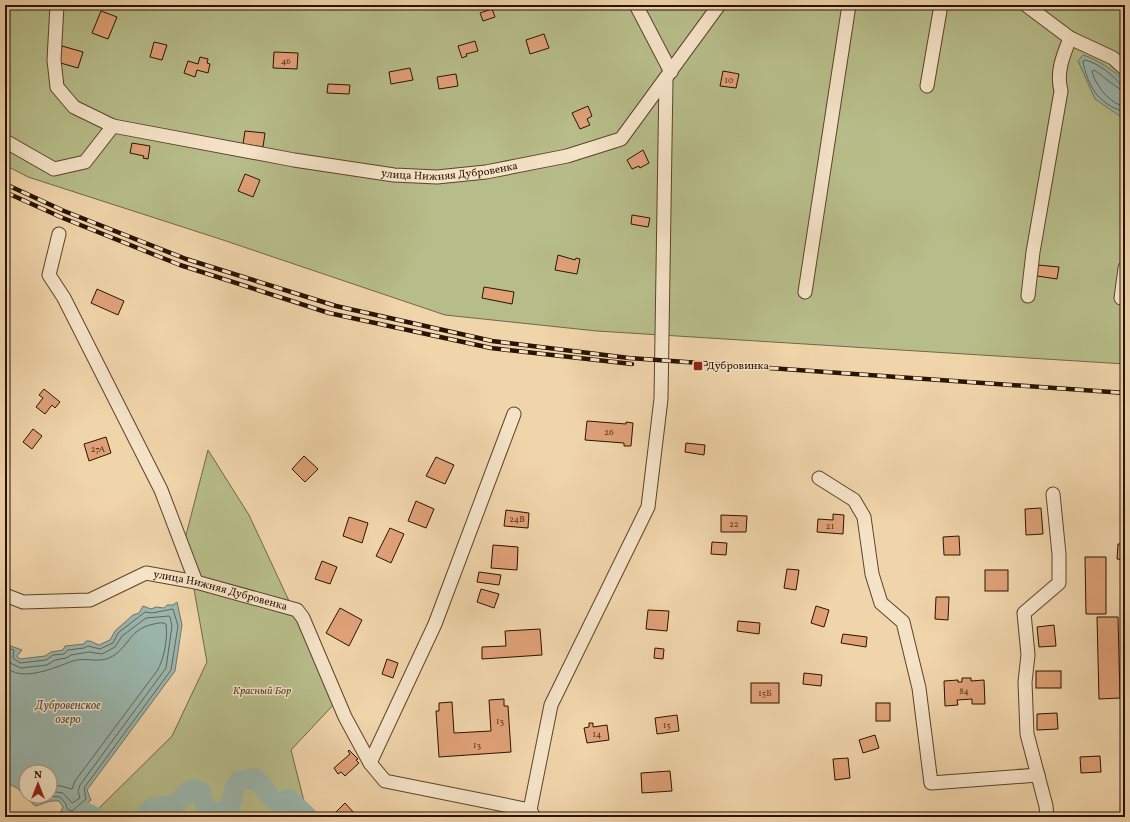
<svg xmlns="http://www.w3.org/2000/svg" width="1130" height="822" font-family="Vollkorn,serif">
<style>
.green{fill:#b7bd8a;stroke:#706845}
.water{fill:#9bb7ae;stroke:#6e7568;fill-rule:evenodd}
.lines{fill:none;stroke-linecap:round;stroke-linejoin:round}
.shore{stroke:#626557;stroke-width:1}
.river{stroke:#9bb7ae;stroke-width:20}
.building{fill:#e0a177;stroke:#2a1300}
.minor-casing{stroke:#5c432a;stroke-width:15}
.minor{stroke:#f5e3c8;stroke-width:13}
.rail-casing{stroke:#2a1300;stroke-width:4.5}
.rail{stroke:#f5e3c8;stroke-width:3;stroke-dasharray:9;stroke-linecap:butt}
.poi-dot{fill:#8f2418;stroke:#f5e3c8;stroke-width:1.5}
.labels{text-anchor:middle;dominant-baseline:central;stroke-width:3;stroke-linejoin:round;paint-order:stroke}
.number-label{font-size:9px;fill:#58361e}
.street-label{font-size:11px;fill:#2a1300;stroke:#f5e3c8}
.poi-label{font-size:11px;fill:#2a1300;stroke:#f5e3c8;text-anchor:start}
.park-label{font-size:11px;font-style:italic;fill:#544629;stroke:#f5e3c8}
.water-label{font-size:12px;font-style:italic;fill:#524c3d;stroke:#f5e3c8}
</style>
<rect width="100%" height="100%" fill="#f0d4aa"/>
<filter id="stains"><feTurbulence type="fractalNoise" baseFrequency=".005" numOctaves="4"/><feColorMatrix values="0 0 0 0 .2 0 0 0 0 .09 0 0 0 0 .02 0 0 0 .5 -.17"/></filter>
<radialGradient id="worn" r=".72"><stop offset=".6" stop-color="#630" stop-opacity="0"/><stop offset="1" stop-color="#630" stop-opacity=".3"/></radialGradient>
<g class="green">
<polygon points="5,5 1125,5 1125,364 597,331 445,315 220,239 28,177 5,165"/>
<polygon points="208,450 249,515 336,702 291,750 308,817 90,817 172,736 207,662 185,539"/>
</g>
<g class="water">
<path d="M 1083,55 C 1094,58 1123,74 1125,86 C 1126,95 1125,105 1125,114 L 1120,116 L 1095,99 L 1078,61 Z"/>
<path d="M 177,602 L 182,625 L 175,671 L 87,790 L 91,800 L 73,817 L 69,814 L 60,813 L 63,807 L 59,801 C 45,800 46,804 35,806 L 17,788 L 5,782 L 5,644 L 22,650 L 17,656 L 20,659 L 45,656 L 51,652 L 63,650 L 65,646 L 84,644 L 86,641 L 90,641 L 99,645 L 110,640 L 115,631 L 133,615 L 139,613 L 143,606 L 151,609 L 156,607 L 164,608 L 167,605 L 173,605 ZM 26,772 L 50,772 L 50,796 L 26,796 Z"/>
</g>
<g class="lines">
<g class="shore">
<path d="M 1125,86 L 1121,85 C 1113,75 1098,63 1085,60 L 1083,61 C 1084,71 1091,89 1098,96 C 1103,102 1118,112 1125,111"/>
<path d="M 1125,91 C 1118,90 1102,75 1094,70 L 1092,71 C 1094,83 1111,106 1125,106"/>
<polyline points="5,648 14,650 13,658 20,663 46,660 53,655 64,654 68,650 84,648 88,646 100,649 113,643 118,633 145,612 152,613 173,609 178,626 171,670 84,788 86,799 72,811 67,809 66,804 60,797 46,796 37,801 30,796"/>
<polyline points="5,653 8,654 10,663 21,668 47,665 55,660 66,658 71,655 89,652 102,654 115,647 122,636 146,618 169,616 170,617 172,626 166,668 80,785 78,791 80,798 72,803 63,793 50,791"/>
<path d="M 5,666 C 21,684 55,667 73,661 C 85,657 98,663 109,658 C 129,649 128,629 154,624 C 159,623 162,622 166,624 C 168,638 164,660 157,671 L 75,781 L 72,789 L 61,786 L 50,785"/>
</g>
<g class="river">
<polyline points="87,813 95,817"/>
<path d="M 147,817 C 149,800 165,810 175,804 C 184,800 184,790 195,789 L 201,792 C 202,795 201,798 203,801 C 208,813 220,815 230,809 L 234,788 L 239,781 L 255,778 C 264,784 267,797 277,802 L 289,799 L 308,817"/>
</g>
</g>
<g class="building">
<polygon points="492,9 495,17 483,21 480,13"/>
<polygon points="101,11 117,17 108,39 92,33"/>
<polygon points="544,34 549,48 530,54 526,40"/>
<polygon points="475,41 478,51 466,54 467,56 462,58 458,46"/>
<polygon points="154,42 167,45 162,60 150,57"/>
<polygon points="62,46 83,52 78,68 57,62"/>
<polygon points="274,52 298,53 297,69 273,68"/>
<polygon points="200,57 208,59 207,63 210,64 208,73 197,70 195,77 184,73 188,61 198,64"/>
<polygon points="410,68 413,80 391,84 389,72"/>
<polygon points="723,71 739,74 736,88 720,86"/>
<polygon points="456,74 458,86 439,89 437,77"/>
<polygon points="328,84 350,85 349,94 327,93"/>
<polygon points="588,106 592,116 587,119 590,125 580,129 572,113"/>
<polygon points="245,131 265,133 263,147 243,144"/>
<polygon points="132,143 150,146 148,159 143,158 144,156 130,153"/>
<polygon points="643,150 649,163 640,168 639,166 632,169 627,160"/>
<polygon points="245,174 260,180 253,197 238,191"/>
<polygon points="632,215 650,218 648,227 631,224"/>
<polygon points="558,255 575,260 576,258 580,259 577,274 555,270"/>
<polygon points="1038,265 1059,267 1057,279 1037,276"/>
<polygon points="484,287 514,292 512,304 482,298"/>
<polygon points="97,289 124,301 118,315 91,303"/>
<polygon points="44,389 60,402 55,408 52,405 45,414 36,407 43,398 39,395"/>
<polygon points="587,421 626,424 626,422 633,423 631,446 624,446 624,443 585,440"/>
<polygon points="33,429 42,436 32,449 23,442"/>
<polygon points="106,437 111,453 89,461 84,444"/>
<polygon points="686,443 705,445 704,455 685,452"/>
<polygon points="304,456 318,469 305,482 292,469"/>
<polygon points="436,457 454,465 445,484 426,476"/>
<polygon points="416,501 434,509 426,528 408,521"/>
<polygon points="1041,508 1043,534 1026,535 1025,509"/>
<polygon points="506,510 529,513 528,528 504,526"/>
<polygon points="833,514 844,515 843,534 817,532 818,519 833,520"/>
<polygon points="721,515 747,516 746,532 721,532"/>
<polygon points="349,517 368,523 362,543 343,536"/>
<polygon points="390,528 404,534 391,563 376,556"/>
<polygon points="959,536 960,555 944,555 943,537"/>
<polygon points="712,542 727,543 726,555 711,554"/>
<polygon points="1118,544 1125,544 1125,560 1117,559"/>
<polygon points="493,545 518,547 517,570 491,568"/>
<polygon points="1085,557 1106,557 1106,614 1086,614"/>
<polygon points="322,561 337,567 330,584 315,579"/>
<polygon points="787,569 799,570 796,590 784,588"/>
<rect x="985" y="570" width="23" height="21"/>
<polygon points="479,572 501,575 499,585 477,582"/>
<polygon points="481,589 499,594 494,608 477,602"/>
<polygon points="936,597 949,597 948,620 935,619"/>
<polygon points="816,606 829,610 824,627 811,623"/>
<polygon points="340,608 362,620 349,646 326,633"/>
<polygon points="648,610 669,611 667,631 646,629"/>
<polygon points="1097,617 1118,617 1120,698 1099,699"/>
<polygon points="738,621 760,623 759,634 737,631"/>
<polygon points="1054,625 1056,646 1039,647 1037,627"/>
<polygon points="540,629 542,655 482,659 482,647 506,646 505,631"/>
<polygon points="843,634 867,637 866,647 841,643"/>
<polygon points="655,648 664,649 663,659 654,658"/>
<polygon points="387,659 398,663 393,678 382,674"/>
<rect x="1036" y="671" width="25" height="17"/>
<polygon points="804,673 822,675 821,686 803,684"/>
<polygon points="962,678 971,678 971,681 984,680 985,704 972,704 972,699 957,700 958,705 945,706 944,681 958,680 958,682 962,682"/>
<rect x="751" y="683" width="28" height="20"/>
<polygon points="504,699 504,706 508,706 511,752 439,757 436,711 439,711 439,703 452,702 454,733 491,731 489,700"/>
<rect x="876" y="703" width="14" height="18"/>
<polygon points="1057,713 1058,729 1037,730 1037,714"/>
<polygon points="677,715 679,731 657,734 655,718"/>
<polygon points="589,723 593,723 593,727 607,725 609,740 587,743 584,728 589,727"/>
<polygon points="875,735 879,748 863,753 859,740"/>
<polygon points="349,750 358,759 356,760 359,763 345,776 341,772 338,774 334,768 350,754 348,751"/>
<polygon points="1100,756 1101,772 1081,773 1080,757"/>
<polygon points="848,758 850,778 835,780 833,759"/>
<polygon points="670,771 672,791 642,793 641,773"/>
<polygon points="345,803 355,814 351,817 331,817"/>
</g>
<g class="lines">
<g class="minor-casing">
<g id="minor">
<path id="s1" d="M 57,5 L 54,60 L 57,87 L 74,107 L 113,126 L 294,160 L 394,175 L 437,177 L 486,172 L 567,156 L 621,139 L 719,5"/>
<polyline points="636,5 671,72"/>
<polyline points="1026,5 1070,38 1113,58 1125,69"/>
<polyline points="927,86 941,5"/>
<polyline points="5,141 54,169 85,162 113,126"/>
<polyline points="59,234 49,275 64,298 161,490 196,582"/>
<polyline points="805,292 849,5"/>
<path d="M 1028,296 L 1033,252 L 1061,91 C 1056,72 1063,56 1070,38"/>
<polyline points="1121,298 1125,268"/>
<polyline points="819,478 854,500 864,517 872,574 881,603 903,622 919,688 931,783 1038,775"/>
<path id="s2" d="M 5,595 L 23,602 L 90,600 L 146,573 L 196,582 L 297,610 L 303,618 L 345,717 L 370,763 L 385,781 L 530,810 L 534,817"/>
<polyline points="370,763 435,624 514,414"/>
<polyline points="530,810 551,705 648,507 661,399 666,79"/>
<polyline points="1047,817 1046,806 1027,734 1025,682 1028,655 1024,613 1059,583 1059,554 1053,494"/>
</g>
</g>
<use href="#minor" class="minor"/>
<g class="rail-casing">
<g id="rail">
<polyline points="5,184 64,211 186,259 336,306 492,341 629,358 1125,393"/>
<polyline points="5,192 63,218 180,265 329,313 491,348 632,364"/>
</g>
</g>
<use href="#rail" class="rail"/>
</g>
<rect class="poi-dot" x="693" y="361" width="10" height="10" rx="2"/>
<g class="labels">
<g class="number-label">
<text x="286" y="61">46</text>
<text x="729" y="80">10</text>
<text x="609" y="432">26</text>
<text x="98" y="449">27А</text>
<text x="517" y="519">24В</text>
<text x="734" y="524">22</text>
<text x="830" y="526">21</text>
<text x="964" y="691">84</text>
<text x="765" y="693">15Б</text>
<text x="500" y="721">13</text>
<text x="667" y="725">15</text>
<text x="597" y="734">14</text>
<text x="477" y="745">13</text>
</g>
<g class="street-label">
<text stroke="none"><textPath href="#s1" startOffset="493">улица Нижняя Дубровенка</textPath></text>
<text stroke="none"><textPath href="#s2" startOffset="225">улица Нижняя Дубровенка</textPath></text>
</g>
<g class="poi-label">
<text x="707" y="366">Дубровинка</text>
</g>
<g class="park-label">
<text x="262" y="691">Красный Бор</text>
</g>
<g class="water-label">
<text x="68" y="706">Дубровенское<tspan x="68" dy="14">озеро</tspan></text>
</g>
</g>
<rect width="1130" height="822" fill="none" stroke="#f0d4aa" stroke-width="20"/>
<rect x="6" y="6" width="1118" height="810" fill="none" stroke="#2a1300" stroke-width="2"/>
<rect x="10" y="10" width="1110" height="802" fill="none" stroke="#2a1300"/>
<g transform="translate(38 784)"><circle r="19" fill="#f5e3c8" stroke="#a49078"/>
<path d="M0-3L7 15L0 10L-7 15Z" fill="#8f2418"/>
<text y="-6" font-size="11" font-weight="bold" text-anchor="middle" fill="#2a1300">N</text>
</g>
<rect width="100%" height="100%" filter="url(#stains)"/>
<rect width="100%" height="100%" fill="url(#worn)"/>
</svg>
